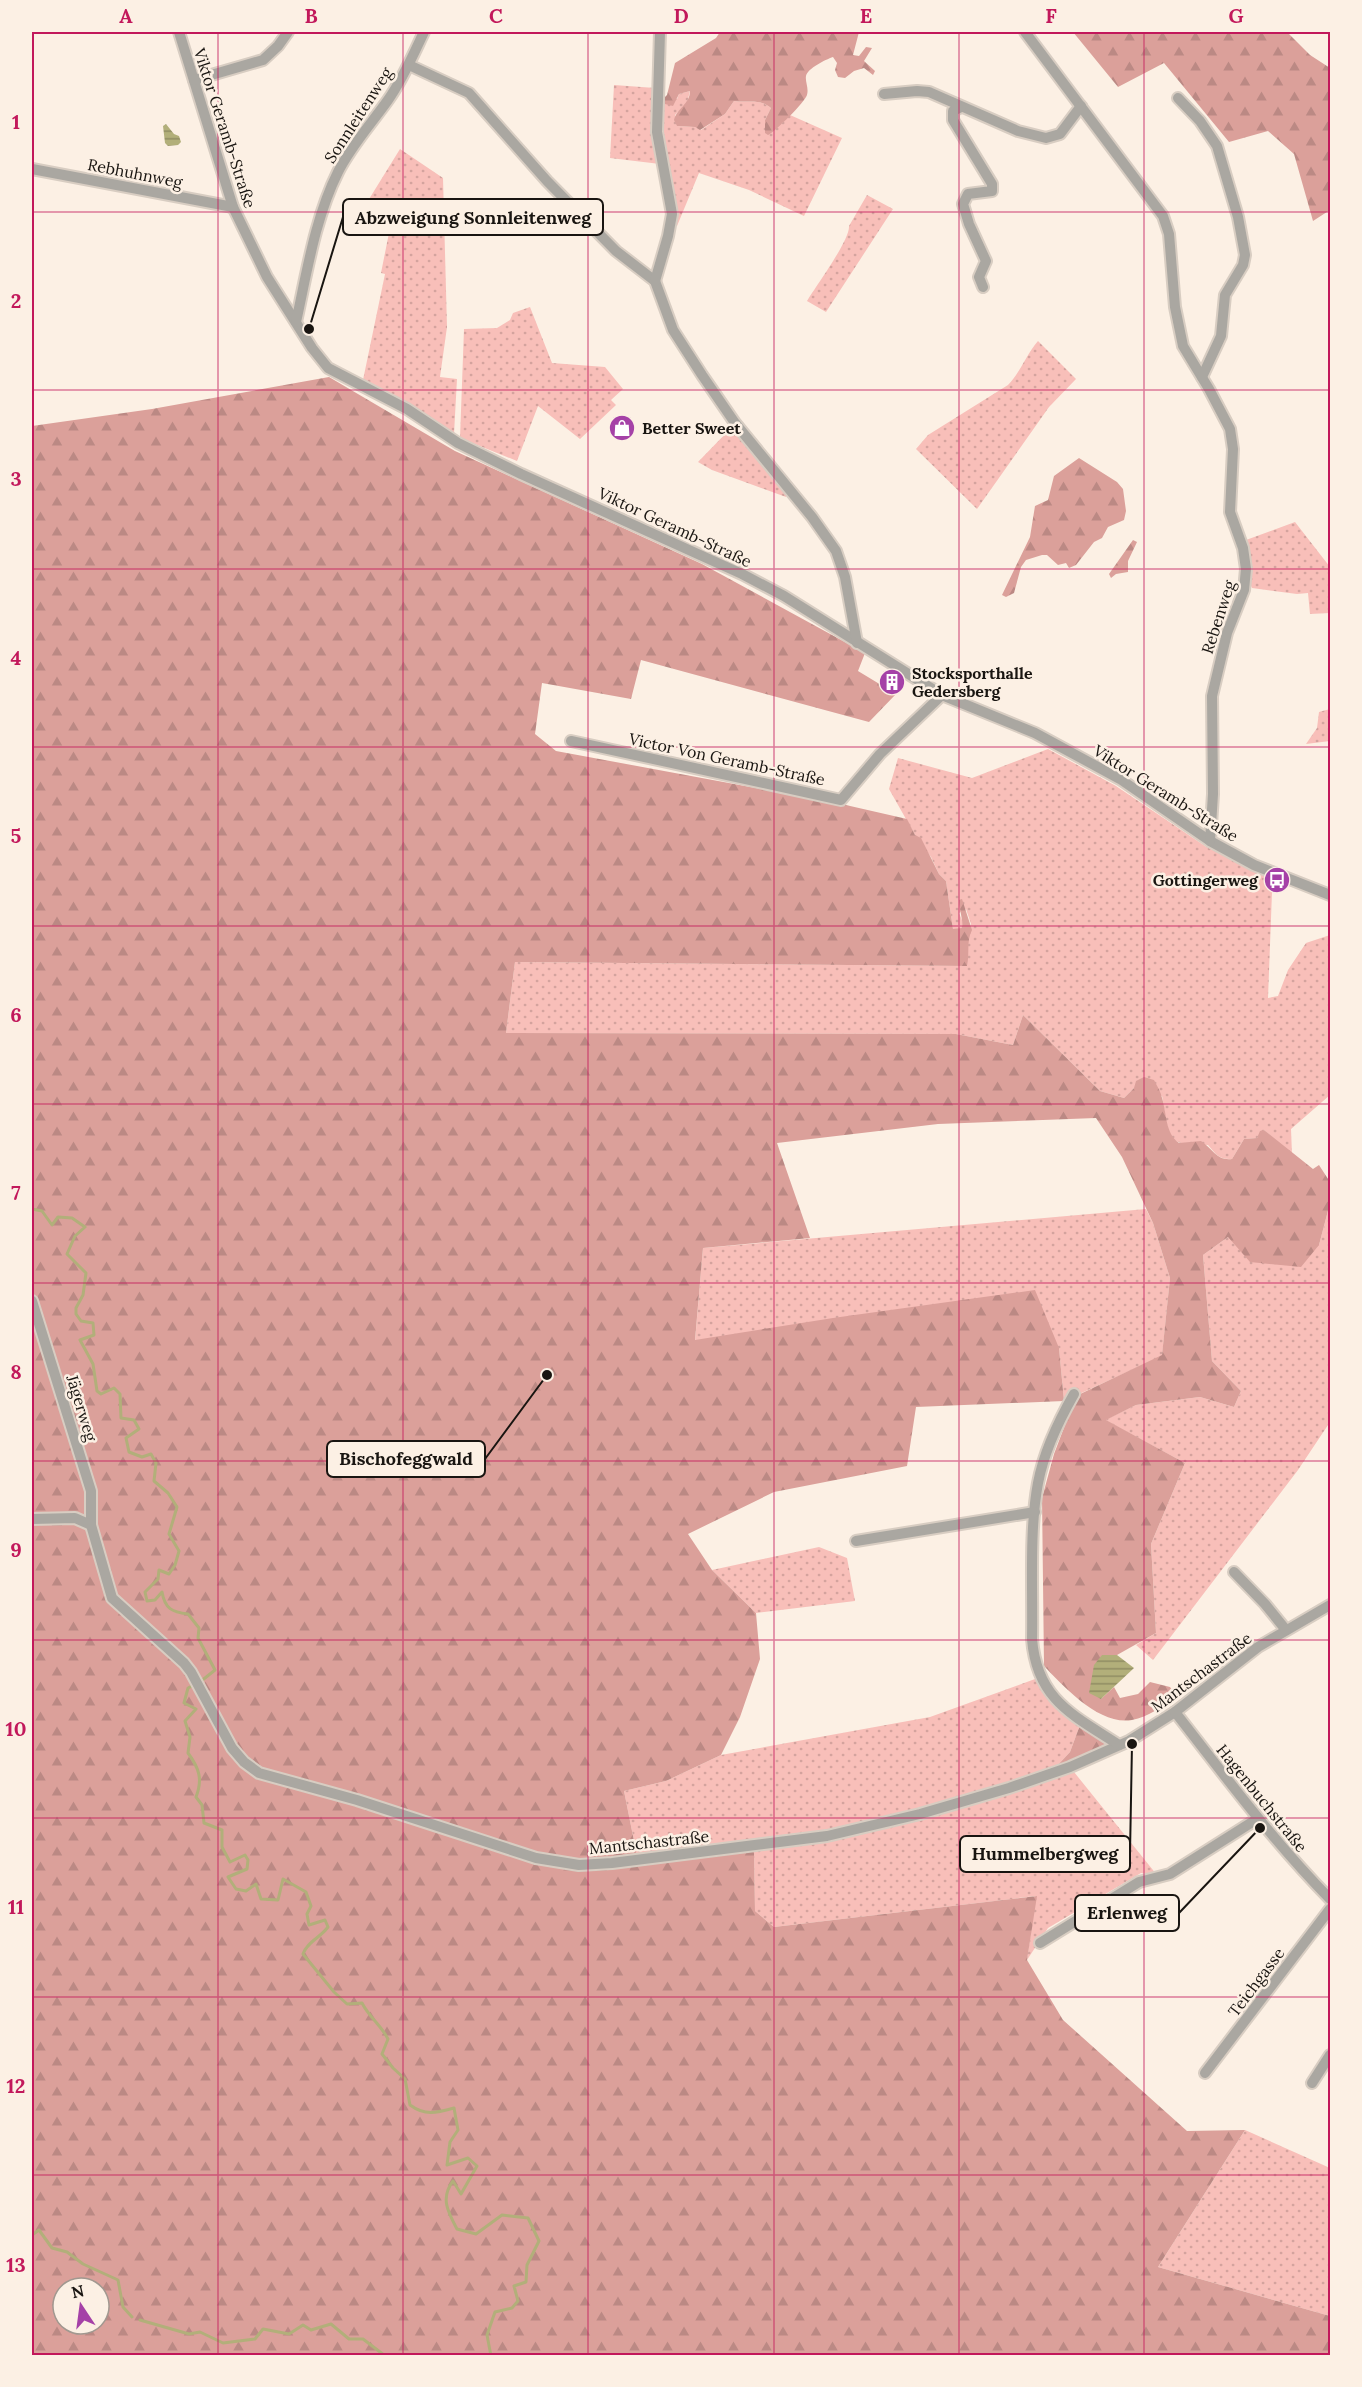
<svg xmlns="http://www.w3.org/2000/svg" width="1362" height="2387" font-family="Lora,serif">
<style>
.grass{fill:url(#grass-dots)}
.forest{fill:url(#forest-firs);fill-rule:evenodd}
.water{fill:url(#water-rules)}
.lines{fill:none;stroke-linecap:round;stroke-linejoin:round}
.stream{stroke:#b2af7a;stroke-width:3}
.minor-casing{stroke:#d8cdc2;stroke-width:14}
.minor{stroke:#aaa7a1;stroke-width:10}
.grid{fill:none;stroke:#c2185b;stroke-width:1.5;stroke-opacity:0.55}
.labels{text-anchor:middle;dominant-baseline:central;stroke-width:5;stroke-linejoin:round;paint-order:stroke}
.street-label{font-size:16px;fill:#191511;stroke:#fcf0e4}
.poi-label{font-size:16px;font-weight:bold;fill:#191511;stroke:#fcf0e4;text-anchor:start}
.leader{fill:none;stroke:#191511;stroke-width:2}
.callout-dot{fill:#191511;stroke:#fcf0e4;stroke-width:2}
.callout{fill:#fcf0e4;stroke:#191511;stroke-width:2}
.callout-label{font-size:18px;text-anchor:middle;font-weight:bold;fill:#191511}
.neatline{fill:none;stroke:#c2185b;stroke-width:2}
.grid-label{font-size:20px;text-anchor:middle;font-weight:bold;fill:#c2185b}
</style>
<defs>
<pattern id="grass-dots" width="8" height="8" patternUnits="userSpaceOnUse" patternTransform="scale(1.5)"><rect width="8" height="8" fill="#f8bfb9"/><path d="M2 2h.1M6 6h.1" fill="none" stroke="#d4a39e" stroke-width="1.8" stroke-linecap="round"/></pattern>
<pattern id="forest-firs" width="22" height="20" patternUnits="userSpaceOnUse" patternTransform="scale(1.5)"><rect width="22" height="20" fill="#dba09a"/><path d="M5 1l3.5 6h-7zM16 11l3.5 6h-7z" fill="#bb8984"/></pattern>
<pattern id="water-rules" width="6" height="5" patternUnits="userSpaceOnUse" patternTransform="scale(1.5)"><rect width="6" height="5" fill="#b2af7a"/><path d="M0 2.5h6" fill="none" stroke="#908d63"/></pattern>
</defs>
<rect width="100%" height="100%" fill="#fcf0e4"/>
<g class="grass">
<polygon points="614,85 655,88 660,164 610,158"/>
<path d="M 690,91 L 687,103 L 675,115 L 677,126 L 695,127 L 701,130 L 725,114 L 734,101 C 748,103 759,98 771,108 L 765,120 L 781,124 L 790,115 L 842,138 L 804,216 L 749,190 L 699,173 L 677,226 L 673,225 L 660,139 L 663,99 L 677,99 L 679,94 Z"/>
<polygon points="400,149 443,178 447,327 440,377 457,379 454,434 409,404 363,380 385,274 381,273 392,218 366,204"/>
<path d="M 867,195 L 893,209 L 826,312 L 807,301 C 816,286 850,240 849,226 Z"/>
<polygon points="530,307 552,363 605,367 623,389 611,400 616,405 580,439 538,406 517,461 460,438 464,329 497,328 510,320 513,313"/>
<path d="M 1038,341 L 1076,379 L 1049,407 L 977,509 L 916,449 L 928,435 L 1008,385 C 1020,373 1026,355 1038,341 Z"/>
<polygon points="732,427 786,493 786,497 712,470 698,462"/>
<polygon points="1295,522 1330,567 1330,613 1310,614 1308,593 1297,594 1252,588 1251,586 1250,556 1246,540"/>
<polygon points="1330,709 1330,741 1306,744 1317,728 1319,712"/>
<path d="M 1048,749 L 1116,786 L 1205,846 L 1276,882 L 1272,892 L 1268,998 L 1278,996 L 1288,970 L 1306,943 L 1330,935 L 1330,1095 L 1291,1129 L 1292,1154 L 1264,1130 L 1257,1138 L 1244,1139 L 1232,1159 C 1219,1160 1216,1154 1208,1145 C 1199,1144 1185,1145 1178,1142 C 1165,1137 1165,1108 1162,1096 L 1134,1088 L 1124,1098 L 1100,1091 L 1023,1015 L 1013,1045 L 956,1034 L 506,1033 L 515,962 L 967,966 L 968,939 L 971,924 L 966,909 L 959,913 L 964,925 L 962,929 L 953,929 L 946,881 L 939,874 L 931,857 L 915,835 L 889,789 L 898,758 L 972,778 Z"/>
<polygon points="1330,1203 1330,1422 1298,1470 1153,1660 1136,1645 1156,1633 1151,1544 1185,1463 1105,1420 1136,1405 1200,1397 1234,1407 1241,1391 1212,1361 1203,1255 1228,1237 1319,1245"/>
<polygon points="1146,1209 1153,1223 1170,1278 1162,1356 1064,1401 1059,1348 695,1341 703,1248"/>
<polygon points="819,1547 847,1558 855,1601 756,1613 712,1570"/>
<polygon points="1035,1679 1043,1690 1080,1725 1070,1752 1055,1768 983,1791 845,1827 637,1856 624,1791 666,1781 721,1755 930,1717"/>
<polygon points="1074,1772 1157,1875 1141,1873 1048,1928 1027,1960 1036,1896 774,1927 755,1911 754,1849 923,1818"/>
<polygon points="1245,2130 1330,2168 1330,2316 1158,2267"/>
</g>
<g class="forest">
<path d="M 720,32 L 859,32 L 853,55 L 859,56 L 866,47 L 872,48 L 864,61 L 875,71 L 873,75 L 864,68 L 854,71 L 845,78 L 838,77 L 835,70 L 837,63 L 833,57 C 825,60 808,68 806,76 C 805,82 809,88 807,95 C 805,102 775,132 768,135 L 765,133 L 765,120 L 771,108 C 759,98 748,103 734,101 L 725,114 L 700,130 L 695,127 L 677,126 L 674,120 C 677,108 690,104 690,91 L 679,94 L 673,106 L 665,104 L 663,99 L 667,95 L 675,63 L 716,38 Z"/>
<polygon points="1073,32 1287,32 1310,55 1330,68 1330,210 1313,221 1294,154 1268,131 1229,142 1164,63 1118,87"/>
<path d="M 329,377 L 455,451 L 702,564 L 865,653 L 858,671 L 896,694 L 869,722 L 641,660 L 631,699 L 542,683 L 535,734 L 556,751 L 837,803 L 907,819 L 915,835 L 921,838 L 939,874 L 946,881 L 953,929 L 962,928 C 964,924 959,908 959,900 L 962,899 L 972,930 C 966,942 970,953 967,966 L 515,962 L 506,1033 L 956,1034 L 1013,1045 L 1023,1015 L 1100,1091 L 1124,1098 L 1134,1088 L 1136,1081 L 1144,1077 L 1154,1080 C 1157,1086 1161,1092 1162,1098 C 1167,1114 1165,1133 1179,1143 L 1201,1141 C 1213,1149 1217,1161 1232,1159 L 1244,1139 L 1257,1138 L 1260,1131 L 1264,1130 L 1313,1169 L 1319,1165 L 1330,1182 L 1330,1203 L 1319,1245 L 1301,1267 L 1250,1262 L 1228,1237 L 1203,1255 L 1212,1361 L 1241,1391 L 1234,1407 L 1200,1397 L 1136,1405 L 1106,1420 L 1185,1463 L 1151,1544 L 1156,1633 L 1117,1655 L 1102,1655 L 1101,1699 L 1114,1687 L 1120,1698 L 1138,1694 L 1150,1682 L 1170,1687 L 1177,1697 C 1163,1706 1148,1717 1132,1720 C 1100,1726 1064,1687 1044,1666 L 1042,1498 L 1054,1454 L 1076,1396 L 1162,1355 L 1170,1278 L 1153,1223 L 1122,1157 L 1096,1118 L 938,1124 L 777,1143 L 810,1238 L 703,1248 L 695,1340 L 833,1318 L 1035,1290 L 1059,1348 L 1064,1401 L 916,1407 L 907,1466 L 774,1492 L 688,1534 L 712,1570 L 756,1613 L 760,1659 L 740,1717 L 721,1755 L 666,1781 L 624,1791 L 639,1866 L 754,1849 L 755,1911 L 774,1927 L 1037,1896 L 1027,1960 L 1063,2020 L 1187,2131 L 1245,2130 L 1158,2267 L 1330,2316 L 1330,2355 L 32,2355 L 32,426 L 152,409 ZM 63,2288 L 99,2288 L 99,2324 L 63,2324 Z"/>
<polygon points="1079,458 1117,482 1123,489 1126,511 1124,520 1108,527 1102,538 1094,542 1076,565 1069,568 1066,563 1058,565 1047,555 1042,555 1026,560 1021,567 1014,593 1006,597 1002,595 1030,537 1035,506 1048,500 1054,476"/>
<polygon points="1133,540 1137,542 1128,561 1128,572 1116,574 1111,578 1109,574"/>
<polygon points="1080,1725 1105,1738 1106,1744 1097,1751 1055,1768 1070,1752"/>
</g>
<g class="water">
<polygon points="166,124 174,134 179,136 181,142 178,145 168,146 165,143 163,126"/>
<polygon points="1102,1655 1117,1655 1134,1668 1101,1699 1089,1693 1094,1665"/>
</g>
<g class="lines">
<g class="stream">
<path d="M 32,1209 L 42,1211 L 52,1225 L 58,1217 L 72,1218 L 85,1227 L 75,1236 L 67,1254 L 86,1273 L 83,1295 L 76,1308 L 76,1314 L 81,1321 L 93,1323 L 94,1335 L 80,1340 L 93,1364 L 97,1391 L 101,1394 L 114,1388 L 120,1394 L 121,1418 L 134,1420 L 139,1429 L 126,1438 L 129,1452 L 142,1457 L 151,1454 L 156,1463 L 154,1481 L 168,1493 L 177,1507 L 169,1534 L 179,1551 L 175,1565 L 169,1574 L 159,1570 L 158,1579 L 145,1592 L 147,1601 L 155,1600 L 162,1592 C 165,1609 172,1612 188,1614 L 199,1628 L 198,1638 L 215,1670 L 200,1682"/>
<path d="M 194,1685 L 188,1688 L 184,1703 L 196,1709 L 185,1721 L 190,1737 L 188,1753 C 199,1768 203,1779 196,1797 L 202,1805 L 204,1823 L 222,1830 L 222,1847 L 230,1862 L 245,1855 L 248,1860 L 247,1869 L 228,1877 L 236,1889 L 246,1891 L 256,1884 L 261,1899 L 278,1900 L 283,1879 L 306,1892 L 311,1906 L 307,1914 L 309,1925 L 325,1920 L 328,1927 C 320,1938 307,1942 303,1954 L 334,1992 L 347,2004 L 362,2003 C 369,2017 381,2025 388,2039 L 382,2054 L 393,2068 L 405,2079 L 410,2105 C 425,2116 436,2113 454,2108 L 458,2130 L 450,2142 L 447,2165 L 468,2158 L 477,2166 L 461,2194 L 453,2181 C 440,2198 448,2212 457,2229 L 476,2234 L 502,2215 L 528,2218 L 539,2241 L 527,2265 L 526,2282 L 514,2286 L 518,2301 L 512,2308 L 495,2312 L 487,2335 L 491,2356"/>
<polyline points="32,2235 39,2230 52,2248 67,2252 83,2264 118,2280 123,2307 132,2317"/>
<polyline points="140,2320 189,2334 200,2332 223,2343 255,2339 263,2329 289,2334 303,2325 311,2330 331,2324 349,2339 363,2339 384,2355 391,2356"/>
</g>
<g class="minor-casing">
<g id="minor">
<polyline points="179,32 233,207 267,277 312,348 328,368 407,409 458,443 521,474 742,574 784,596 942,695 1035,733 1120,779 1210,841 1254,865 1330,895"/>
<polyline points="1025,32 1163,216 1169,234 1175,307 1183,346 1209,389 1230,429 1233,449 1230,512 1243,548 1246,569 1244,590 1227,633 1212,696 1213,794 1210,841"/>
<polyline points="409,65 469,93 547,181 616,251 655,281 673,330 702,375 735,423 812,517 836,551 845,577 857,643"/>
<polyline points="194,80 263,60 278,46 288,32"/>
<polyline points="884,94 917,91 929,92 1018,131 1046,138 1060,134 1081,106"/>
<polyline points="1178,98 1200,121 1217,146 1238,217 1245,255 1243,265 1225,295 1221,336 1202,377"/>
<polyline points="961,107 953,111 953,120 992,184 992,191 968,194 963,204 969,224 986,261 979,277 983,287"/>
<polyline points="32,169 233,207"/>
<polyline points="655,281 668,236 672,214 657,132 660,32"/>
<path d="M 296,322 C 307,272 315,218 338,172 C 351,146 371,124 388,100 C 403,79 413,55 424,32"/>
<polyline points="571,741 841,800 880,754 942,695"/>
<polyline points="32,1301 91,1491 91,1525 112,1598 184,1663 191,1672 232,1748 244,1762 259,1773 357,1800 536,1858 579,1865 612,1863 827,1836 920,1814 1009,1788 1070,1767 1129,1741 1175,1712 1258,1647 1330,1605"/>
<path d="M 1074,1394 C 1058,1422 1044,1451 1038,1483 C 1029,1531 1033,1590 1032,1639 C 1037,1700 1073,1715 1119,1745"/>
<polyline points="32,1519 75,1518 91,1525"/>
<polyline points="856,1541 1035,1512"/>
<polyline points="1234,1572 1265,1604 1286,1630"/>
<path d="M 1175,1712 C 1225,1776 1273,1841 1330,1899"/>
<polyline points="1040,1943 1139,1882 1170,1874 1257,1819"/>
<polyline points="1205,2073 1330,1909"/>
<polyline points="1312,2083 1330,2055"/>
</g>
</g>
<use href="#minor" class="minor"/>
</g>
<path class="grid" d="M 218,32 L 218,2356M 403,32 L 403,2356M 588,32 L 588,2356M 774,32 L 774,2356M 959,32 L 959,2356M 1144,32 L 1144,2356M 32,212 L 1330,212M 32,390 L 1330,390M 32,569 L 1330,569M 32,747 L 1330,747M 32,926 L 1330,926M 32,1104 L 1330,1104M 32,1283 L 1330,1283M 32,1461 L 1330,1461M 32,1640 L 1330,1640M 32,1818 L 1330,1818M 32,1997 L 1330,1997M 32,2175 L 1330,2175"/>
<defs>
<g id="shop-disc" transform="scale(1.35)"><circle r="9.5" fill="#a541a7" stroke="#fcf0e4"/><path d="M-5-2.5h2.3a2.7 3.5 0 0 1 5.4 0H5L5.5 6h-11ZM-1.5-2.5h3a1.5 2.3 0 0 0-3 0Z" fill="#fff"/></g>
<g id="building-disc" transform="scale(1.35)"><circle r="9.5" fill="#a541a7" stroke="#fcf0e4"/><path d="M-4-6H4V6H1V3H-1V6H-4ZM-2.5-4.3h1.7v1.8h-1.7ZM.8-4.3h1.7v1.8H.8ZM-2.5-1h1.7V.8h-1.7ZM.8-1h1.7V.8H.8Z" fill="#fff"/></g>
<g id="bus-disc" transform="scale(1.35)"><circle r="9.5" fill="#a541a7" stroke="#fcf0e4"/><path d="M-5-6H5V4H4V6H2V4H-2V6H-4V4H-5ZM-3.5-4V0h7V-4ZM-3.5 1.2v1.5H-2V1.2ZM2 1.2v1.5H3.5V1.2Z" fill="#fff"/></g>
</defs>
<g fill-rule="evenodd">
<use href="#shop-disc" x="622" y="428"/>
<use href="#building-disc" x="892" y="682"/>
<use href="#bus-disc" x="1277" y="880"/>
</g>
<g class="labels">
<g class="street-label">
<text transform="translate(358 115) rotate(-57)">Sonnleitenweg</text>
<text transform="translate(225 128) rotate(72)">Viktor Geramb-Straße</text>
<text transform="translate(135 173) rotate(11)">Rebhuhnweg</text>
<text transform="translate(675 527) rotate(25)">Viktor Geramb-Straße</text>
<text transform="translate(1218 617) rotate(-72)">Rebenweg</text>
<text transform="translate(727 759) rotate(12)">Victor Von Geramb-Straße</text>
<text transform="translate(1166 793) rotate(32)">Viktor Geramb-Straße</text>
<text transform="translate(82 1408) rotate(73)">Jägerweg</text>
<text transform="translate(1201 1672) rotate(-37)">Mantschastraße</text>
<text transform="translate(1262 1798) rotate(51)">Hagenbuchstraße</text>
<text transform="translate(649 1842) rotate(-6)">Mantschastraße</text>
<text transform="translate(1256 1982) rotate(-53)">Teichgasse</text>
</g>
<g class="poi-label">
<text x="642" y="428">Better Sweet</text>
<text x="912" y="673">Stocksporthalle<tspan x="912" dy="18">Gedersberg</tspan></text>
<text x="1258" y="880" text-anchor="end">Gottingerweg</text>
</g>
</g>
<path class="leader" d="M309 329L343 217M547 1375L485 1459M1132 1744L1130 1854M1260 1828L1179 1913"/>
<g class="callout-dot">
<circle cx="309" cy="329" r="6"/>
<circle cx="547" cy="1375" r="6"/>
<circle cx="1132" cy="1744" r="6"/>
<circle cx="1260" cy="1828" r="6"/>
</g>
<g class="callout">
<rect x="343" y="199" width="260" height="36" rx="6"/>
<rect x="327" y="1441" width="158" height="36" rx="6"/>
<rect x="960" y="1836" width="170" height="36" rx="6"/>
<rect x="1075" y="1895" width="104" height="36" rx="6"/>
</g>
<g class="callout-label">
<text x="473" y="224">Abzweigung Sonnleitenweg</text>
<text x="406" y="1465">Bischofeggwald</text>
<text x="1045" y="1860">Hummelbergweg</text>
<text x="1127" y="1919">Erlenweg</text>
</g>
<rect width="1362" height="2387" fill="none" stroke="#fcf0e4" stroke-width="66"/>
<g transform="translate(81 2306) rotate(347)"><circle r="28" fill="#fcf0e4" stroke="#a19890" stroke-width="1.5"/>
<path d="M0-4.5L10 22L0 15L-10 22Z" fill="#a541a7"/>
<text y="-9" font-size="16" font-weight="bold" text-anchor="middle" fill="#191511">N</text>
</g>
<rect x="33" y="33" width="1296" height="2321" class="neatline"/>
<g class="grid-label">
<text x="126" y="23">A</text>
<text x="311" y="23">B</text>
<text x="496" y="23">C</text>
<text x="681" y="23">D</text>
<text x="866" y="23">E</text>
<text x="1051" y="23">F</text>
<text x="1236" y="23">G</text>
<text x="16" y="129">1</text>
<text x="16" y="308">2</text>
<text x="16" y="486">3</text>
<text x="16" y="665">4</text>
<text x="16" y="843">5</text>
<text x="16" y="1022">6</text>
<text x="16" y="1200">7</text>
<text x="16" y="1379">8</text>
<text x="16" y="1557">9</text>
<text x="16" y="1736">10</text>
<text x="16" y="1914">11</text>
<text x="16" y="2093">12</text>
<text x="16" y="2272">13</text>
</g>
</svg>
